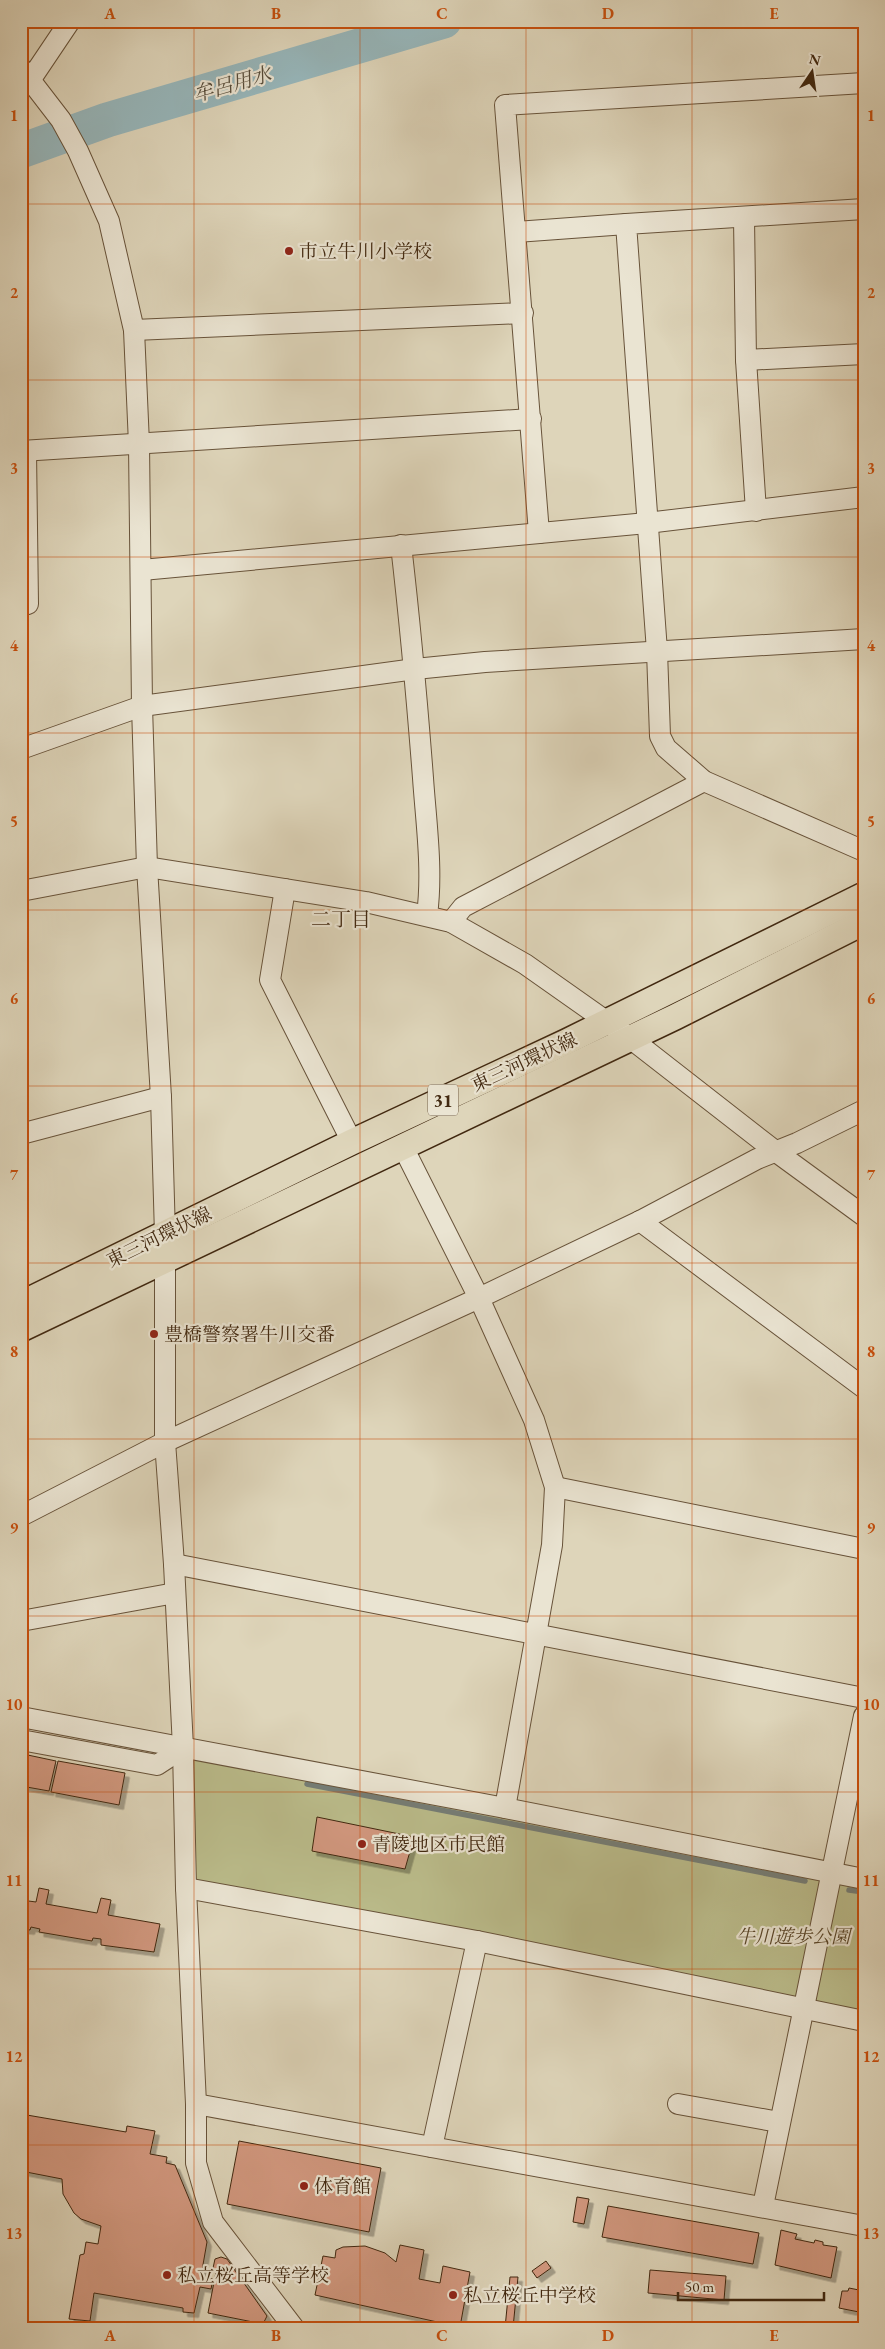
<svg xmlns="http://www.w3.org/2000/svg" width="885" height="2349" font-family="'EB Garamond','Noto Serif JP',serif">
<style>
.green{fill:#babb8a;stroke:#7e724d}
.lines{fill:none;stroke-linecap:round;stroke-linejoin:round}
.stream{stroke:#757d76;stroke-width:5.5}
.river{stroke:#97b6ba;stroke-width:35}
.building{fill:#d2987f;stroke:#412810;filter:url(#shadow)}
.minor-casing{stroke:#68533a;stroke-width:22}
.major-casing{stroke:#412810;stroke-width:28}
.minor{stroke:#eae4d2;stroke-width:20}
.major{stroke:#ded5ba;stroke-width:25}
.grid{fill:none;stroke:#c74f0d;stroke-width:1;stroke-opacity:0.55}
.poi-dot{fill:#8f2418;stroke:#eae4d2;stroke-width:2}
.labels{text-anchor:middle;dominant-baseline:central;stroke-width:4.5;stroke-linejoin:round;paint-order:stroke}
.shield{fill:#eae4d2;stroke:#74604a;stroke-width:1}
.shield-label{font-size:18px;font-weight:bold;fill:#412810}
.poi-label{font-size:19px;fill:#412810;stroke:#eae4d2;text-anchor:start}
.street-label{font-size:19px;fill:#412810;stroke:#eae4d2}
.park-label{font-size:19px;font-style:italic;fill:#594528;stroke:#eae4d2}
.water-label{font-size:20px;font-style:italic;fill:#564c3a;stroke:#eae4d2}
.neighbourhood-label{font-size:20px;fill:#412810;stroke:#eae4d2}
.neatline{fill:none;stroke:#c74f0d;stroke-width:2}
.grid-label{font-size:16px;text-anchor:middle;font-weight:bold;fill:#c74f0d}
</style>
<defs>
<filter id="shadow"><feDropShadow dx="4.5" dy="4.5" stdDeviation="0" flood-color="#0004"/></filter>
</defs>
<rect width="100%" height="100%" fill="#ded5ba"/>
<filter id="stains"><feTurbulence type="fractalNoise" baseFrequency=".004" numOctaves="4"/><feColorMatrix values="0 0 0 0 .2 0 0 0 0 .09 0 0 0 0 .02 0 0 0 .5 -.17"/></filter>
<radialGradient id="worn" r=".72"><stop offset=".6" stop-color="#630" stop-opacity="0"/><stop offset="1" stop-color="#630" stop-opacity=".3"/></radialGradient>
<polygon class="green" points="183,1748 864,1880 864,2021 186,1888"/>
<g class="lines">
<g class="stream">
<polyline points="307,1784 805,1881"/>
<polyline points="849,1890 864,1892"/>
</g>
<polyline class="river" points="21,151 107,120 444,21"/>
</g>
<g class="building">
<polygon points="23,1754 56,1761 49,1791 21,1786"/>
<polygon points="58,1761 125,1773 119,1805 51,1792"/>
<polygon points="317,1817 414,1837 405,1869 312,1851"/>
<polygon points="39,1888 49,1890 46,1904 97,1913 101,1898 111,1900 108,1915 160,1924 154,1952 101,1945 101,1939 93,1938 92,1941 39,1932 40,1929 31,1927 30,1930 21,1929 21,1900 36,1902"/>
<polygon points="21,2114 126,2132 127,2126 155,2131 150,2154 167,2157 166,2163 175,2165 207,2242 201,2276 213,2279 211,2289 200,2287 194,2313 183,2312 183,2308 94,2293 90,2321 69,2319 80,2255 84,2254 86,2242 98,2244 101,2226 81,2219 74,2213 63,2194 62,2179 21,2171"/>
<polygon points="239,2141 381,2168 369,2232 227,2204"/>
<polygon points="577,2197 589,2199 584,2224 573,2222"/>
<polygon points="608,2206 759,2233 753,2264 602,2237"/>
<polygon points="781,2230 797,2234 795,2239 814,2243 815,2240 823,2242 823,2245 837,2247 831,2278 775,2265"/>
<polygon points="400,2245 424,2250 419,2279 440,2283 443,2266 470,2272 460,2327 315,2295 323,2256 335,2258 336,2250 343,2247 365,2246 385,2253 396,2262"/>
<polygon points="221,2257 227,2259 267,2316 263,2324 208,2313 216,2272 213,2268 215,2259"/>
<polygon points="546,2261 551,2268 537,2278 532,2271"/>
<polygon points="650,2270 726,2276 724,2300 648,2293"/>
<polygon points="510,2277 518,2277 513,2328 505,2328"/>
<polygon points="849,2288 864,2291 864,2313 839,2308 842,2291 848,2291"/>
</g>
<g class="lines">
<g class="minor-casing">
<g id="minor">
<polyline points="21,68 61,120 78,151 109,221 134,330 139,444 142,706 147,867 161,1097 165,1235 165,1442 174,1564 183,1748 186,1888 196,2104 196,2163 213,2222 294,2328"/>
<polyline points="31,79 70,21"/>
<polyline points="864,209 626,224 657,651 660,736 666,748 704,781 864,851"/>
<polyline points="744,218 746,360 756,511"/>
<polyline points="516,232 626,224"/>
<polyline points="134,330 523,313"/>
<polyline points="746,360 864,354"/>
<polyline points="21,451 531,419"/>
<polyline points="539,533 505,105 864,83"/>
<path d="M 401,545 C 410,623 417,700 423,778 C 426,822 433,870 427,915"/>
<polyline points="142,570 647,523 864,497"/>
<polyline points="21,606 28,604 26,451"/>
<polyline points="21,749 142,706 415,669 485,662 864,639"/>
<polyline points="285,889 270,980 352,1142"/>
<polyline points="21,891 147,867 366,902 451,922 525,964 630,1038 775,1151 864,1216"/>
<polyline points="451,922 463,907 704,781"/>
<polyline points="21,1134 161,1097"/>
<polyline points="403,1147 479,1298 534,1420 555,1487 552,1545 505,1808"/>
<polyline points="640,1221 864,1388"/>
<polyline points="555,1487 864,1549"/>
<polyline points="21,1516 165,1442 479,1298 640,1221 757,1159 797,1143 864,1110"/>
<polyline points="174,1564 864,1698"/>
<polyline points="21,1621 175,1593"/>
<polyline points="21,1717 505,1808 864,1879"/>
<polyline points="21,1740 157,1765 183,1748"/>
<polyline points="186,1888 477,1941 864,2021"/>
<polyline points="196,2104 864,2226"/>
<polyline points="678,2104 779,2122"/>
<polyline points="432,2147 477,1941"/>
<polyline points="763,2206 864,1716"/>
</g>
</g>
<g class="major-casing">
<g id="major">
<polyline points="21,1304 352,1142 566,1042 864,895"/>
<polyline points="21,1329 675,1017 864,922"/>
</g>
</g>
<use href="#minor" class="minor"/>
<use href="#major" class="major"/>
</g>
<path class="grid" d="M 194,21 L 194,2328M 360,21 L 360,2328M 526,21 L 526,2328M 692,21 L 692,2328M 21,204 L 864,204M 21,380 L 864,380M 21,557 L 864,557M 21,733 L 864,733M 21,910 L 864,910M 21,1086 L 864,1086M 21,1263 L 864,1263M 21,1439 L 864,1439M 21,1616 L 864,1616M 21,1792 L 864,1792M 21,1969 L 864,1969M 21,2145 L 864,2145"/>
<g class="poi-dot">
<circle cx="289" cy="251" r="5"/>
<circle cx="154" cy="1334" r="5"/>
<circle cx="362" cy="1844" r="5"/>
<circle cx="304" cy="2186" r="5"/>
<circle cx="167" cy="2275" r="5"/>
<circle cx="453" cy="2295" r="5"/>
</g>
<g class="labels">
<rect class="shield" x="428" y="1084.5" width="30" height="31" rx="4"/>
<g class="shield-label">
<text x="443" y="1100">31</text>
</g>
<g class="poi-label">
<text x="299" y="251">市立牛川小学校</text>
<text x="164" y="1334">豊橋警察署牛川交番</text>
<text x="372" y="1844">青陵地区市民館</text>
<text x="314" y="2186">体育館</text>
<text x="177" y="2275">私立桜丘高等学校</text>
<text x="463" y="2295">私立桜丘中学校</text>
</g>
<g class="street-label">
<text transform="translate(524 1062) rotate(-25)">東三河環状線</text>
<text transform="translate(159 1237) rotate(-26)">東三河環状線</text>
</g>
<g class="park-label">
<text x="793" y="1936">牛川遊歩公園</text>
</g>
<g class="water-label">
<text transform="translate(232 84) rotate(-16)">牟呂用水</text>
</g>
<g class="neighbourhood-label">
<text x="341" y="919">二丁目</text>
</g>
</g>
<rect width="885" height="2349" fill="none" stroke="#ded5ba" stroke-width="55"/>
<g transform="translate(812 72) rotate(13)" stroke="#eae4d2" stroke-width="4" paint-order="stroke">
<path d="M0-4L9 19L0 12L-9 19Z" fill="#412810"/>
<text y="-8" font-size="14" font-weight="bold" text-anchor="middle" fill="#412810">N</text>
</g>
<path d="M678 2292v8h146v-8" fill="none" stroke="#412810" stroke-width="2.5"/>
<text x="685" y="2292" font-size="15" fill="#412810" stroke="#eae4d2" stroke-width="4" paint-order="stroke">50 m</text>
<rect x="28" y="28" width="830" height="2294" class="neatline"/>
<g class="grid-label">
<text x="110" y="19">A</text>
<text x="276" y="19">B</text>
<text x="442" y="19">C</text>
<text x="608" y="19">D</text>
<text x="774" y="19">E</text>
<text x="14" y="121">1</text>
<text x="871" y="121">1</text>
<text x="14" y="298">2</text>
<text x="871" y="298">2</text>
<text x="14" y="474">3</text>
<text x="871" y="474">3</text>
<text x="14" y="651">4</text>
<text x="871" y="651">4</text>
<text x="14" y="827">5</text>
<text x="871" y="827">5</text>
<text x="14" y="1004">6</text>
<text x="871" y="1004">6</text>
<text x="14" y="1180">7</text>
<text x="871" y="1180">7</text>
<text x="14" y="1357">8</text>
<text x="871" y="1357">8</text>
<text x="14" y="1533">9</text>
<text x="871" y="1533">9</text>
<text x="14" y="1710">10</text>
<text x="871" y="1710">10</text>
<text x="14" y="1886">11</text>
<text x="871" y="1886">11</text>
<text x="14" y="2062">12</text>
<text x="871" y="2062">12</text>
<text x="14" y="2239">13</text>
<text x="871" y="2239">13</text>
<text x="110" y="2341">A</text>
<text x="276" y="2341">B</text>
<text x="442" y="2341">C</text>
<text x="608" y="2341">D</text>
<text x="774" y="2341">E</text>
</g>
<rect width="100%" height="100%" filter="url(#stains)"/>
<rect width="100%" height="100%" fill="url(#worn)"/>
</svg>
